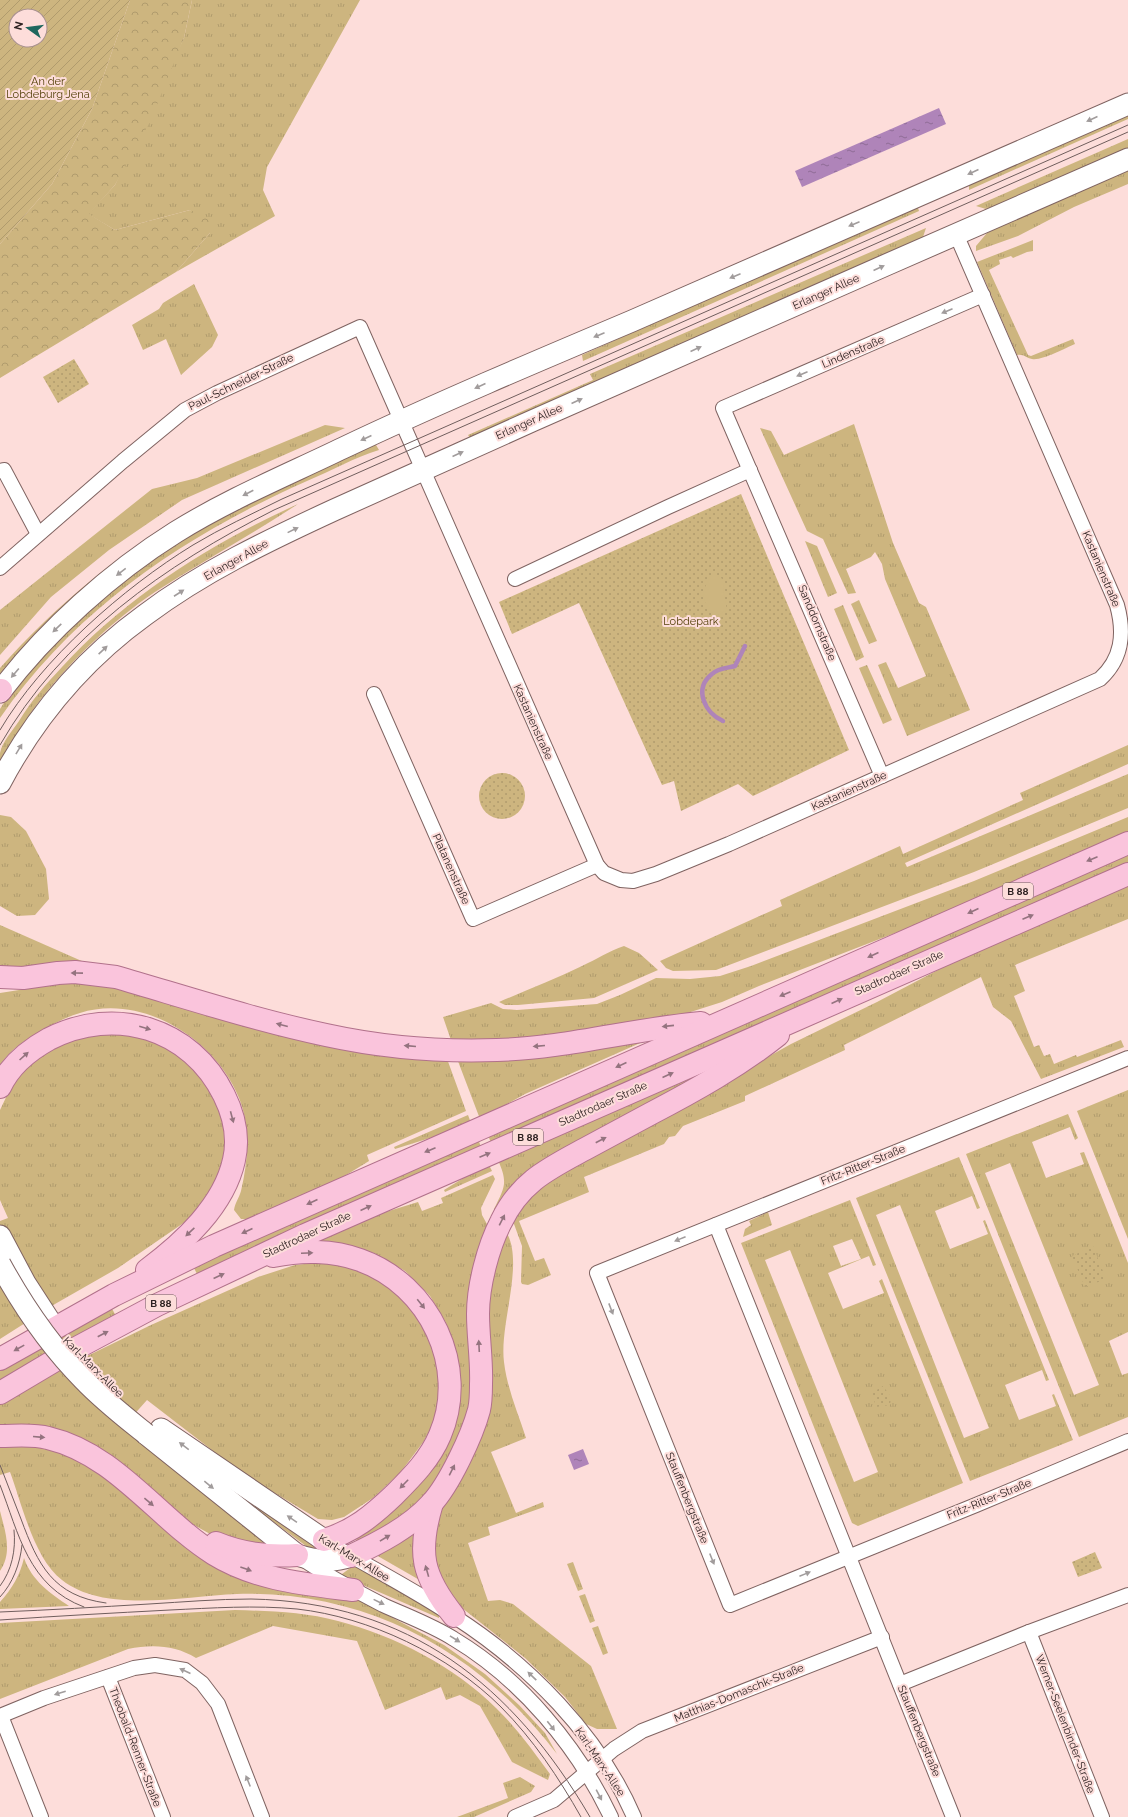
<svg xmlns="http://www.w3.org/2000/svg" width="1128" height="1817" font-family="Raleway,sans-serif">
<style>
.grass{fill:url(#grass-tufts);fill-rule:evenodd}
.forest{fill:url(#forest-crowns)}
.park{fill:url(#park-dots)}
.garden{fill:url(#garden-furrows);fill-rule:evenodd}
.pitch{fill:#cdb57f}
.water{fill:url(#water-ripples)}
.lines{fill:none;stroke-linecap:round;stroke-linejoin:round}
.stream{stroke:#af84b9;stroke-width:4.5}
.street-casing{stroke:#7f6361;stroke-width:16}
.secondary-casing{stroke:#7f6361;stroke-width:23}
.primary-casing{stroke:#b1718b;stroke-width:24}
.street{stroke:#fff;stroke-width:14}
.secondary{stroke:#fff;stroke-width:21}
.primary{stroke:#fac4dc;stroke-width:22}
.tram{stroke:#705e5d;stroke-width:1}
.secondary-bridge-casing{stroke:#7f6361;stroke-width:23;stroke-linecap:butt}
.secondary-bridge{stroke:#fff;stroke-width:21}
.oneway{fill:#a19c9c}
.oneway2{fill:#94737f}
.labels{text-anchor:middle;dominant-baseline:central;stroke-width:4;stroke-linejoin:round;paint-order:stroke}
.shield{fill:#fdddda;stroke:#6c5a59;stroke-width:1}
.shield-label{font-size:10px;font-weight:bold;fill:#2e2222}
.park-label{font-size:11px;fill:#523f07;stroke:#fdddda}
.street-label{font-size:11px;fill:#2e2222;stroke:#fdddda}
</style>
<defs>
<pattern id="grass-tufts" width="24" height="20" patternUnits="userSpaceOnUse"><rect width="24" height="20" fill="#cdb57f"/><path d="M3 7l-1-3M5 7V3M7 7l1-3M15 17l-1-3M17 17v-4M19 17l1-3" fill="none" stroke="#b09b6d"/></pattern>
<pattern id="forest-crowns" width="20" height="18" patternUnits="userSpaceOnUse"><rect width="20" height="18" fill="#cdb57f"/><path d="M2 6a3 3 0 1 1 6 0M12 15a3 3 0 1 1 6 0" fill="none" stroke="#b09b6d"/></pattern>
<pattern id="park-dots" width="8" height="8" patternUnits="userSpaceOnUse"><rect width="8" height="8" fill="#cdb57f"/><path d="M2 2h.1M6 6h.1" fill="none" stroke="#b09b6d" stroke-width="1.8" stroke-linecap="round"/></pattern>
<pattern id="garden-furrows" width="10" height="10" patternUnits="userSpaceOnUse"><rect width="10" height="10" fill="#cdb57f"/><path d="M-1 1l2-2M0 10L10 0M9 11l2-2" fill="none" stroke="#b09b6d"/></pattern>
<pattern id="water-ripples" width="26" height="14" patternUnits="userSpaceOnUse"><rect width="26" height="14" fill="#af84b9"/><path d="M2 4q2-2 4 0t4 0M15 11q2-2 4 0t4 0" fill="none" stroke="#8f6c96"/></pattern>
</defs>
<rect width="100%" height="100%" fill="#fdddda"/>
<g class="grass">
<polygon points="192,0 360,0 267,167 263,190 275,216 176,272 210,233 190,210 115,230 88,214 115,185 184,38"/>
<polygon points="1128,112 1128,119 969,190 969,183"/>
<polygon points="1128,139 1128,148 991,208 986,209 976,206"/>
<polygon points="1128,170 1128,184 1074,207 1018,236 976,251 976,246 987,233 1031,211"/>
<polygon points="917,205 919,211 583,361 582,355"/>
<polygon points="926,228 923,237 470,438 468,435 593,380 590,374"/>
<path d="M 1033,240 L 1033,251 L 1027,252 L 1013,258 L 1011,256 L 999,260 L 1000,264 L 989,270 L 1028,355 L 1031,356 L 1073,339 L 1075,344 C 1065,348 1042,361 1032,359 C 1026,358 1024,354 1017,355 L 977,262 Z"/>
<polygon points="194,284 218,335 212,347 181,375 166,339 143,350 132,325 159,309 163,303"/>
<polygon points="854,424 893,543 919,603 926,607 970,710 907,736 878,665 886,662 898,688 926,676 885,579 882,564 875,552 871,557 846,569 856,593 848,594 823,539 807,531 760,428 771,431 784,455"/>
<polygon points="325,425 345,428 182,500 109,550 51,597 0,655 0,610 152,489 197,478"/>
<path d="M 374,445 L 376,445 L 379,450 C 355,457 331,471 307,481 C 186,535 77,607 0,718 L 0,709 L 5,701 L 48,649 L 97,603 L 150,561 L 212,521 Z"/>
<path d="M 259,477 L 260,480 L 14,658 L 0,674 L 0,668 C 72,587 160,520 259,477 Z"/>
<path d="M 298,504 C 251,535 202,562 155,592 C 112,621 70,661 38,703 C 23,722 12,744 0,765 C 0,761 0,756 0,753 C 2,742 13,730 19,721 C 31,701 46,684 62,667 C 127,596 210,544 298,504 Z"/>
<polygon points="805,541 817,546 837,593 828,597"/>
<polygon points="859,600 877,641 869,644 851,604"/>
<polygon points="843,605 864,657 856,661 834,609"/>
<polygon points="867,665 892,720 883,724 859,668"/>
<polygon points="1128,745 1128,764 905,863 907,867 1128,774 1128,808 974,872 716,970 673,971 666,968 660,961 782,906 780,900 900,846 903,854 1023,800 1020,793"/>
<polygon points="0,815 11,817 26,831 46,869 49,899 35,915 17,916 0,906"/>
<polygon points="1128,817 1128,834 980,900 759,986 722,1002 678,1016 600,1033 452,1043 443,1017 491,1003 503,1009 517,1010 597,1004 620,995 656,978 690,979 720,976 751,966 974,881"/>
<polygon points="1128,853 1128,863 491,1143 488,1135"/>
<polygon points="1128,882 1128,919 1015,965 1025,991 1014,996 1034,1047 1039,1045 1044,1056 1050,1054 1054,1064 1076,1055 1077,1057 1121,1040 1124,1047 1041,1079 1011,1021 993,1007 981,977 844,1045 845,1050 745,1096 745,1101 683,1126 675,1136 669,1137 664,1144 584,1177 589,1192 519,1221 535,1261 544,1258 551,1275 528,1285 522,1284 521,1282 522,1246 514,1224 509,1221 538,1185 791,1044 877,1002 955,961"/>
<polygon points="0,925 84,962 0,971"/>
<path d="M 624,946 L 639,953 L 658,970 L 594,998 L 518,1005 L 505,1005 L 499,1002 C 527,990 555,979 582,966 C 597,959 609,951 624,946 Z"/>
<path d="M 70,982 L 101,982 L 446,1056 L 466,1111 L 367,1155 L 369,1161 L 343,1177 L 252,1219 L 241,1219 L 234,1210 C 235,1203 239,1198 241,1191 C 248,1161 251,1128 239,1098 C 216,1040 143,993 80,1013 C 66,1017 53,1024 41,1031 C 21,1043 15,1046 0,1065 L 0,993 Z"/>
<polygon points="131,1030 181,1055 198,1073 214,1094 224,1124 224,1154 215,1183 203,1204 185,1222 118,1268 55,1304 0,1339 0,1221 8,1218 0,1200 0,1110 19,1070 77,1033"/>
<polygon points="656,1036 525,1094 480,1119 456,1056"/>
<path d="M 756,1045 L 494,1212 L 494,1209 C 505,1187 508,1183 498,1160 Z"/>
<polygon points="1128,1090 1128,1239 1077,1111"/>
<path d="M 1068,1114 L 1078,1138 L 1075,1140 L 1070,1127 L 1032,1142 L 1046,1178 L 1084,1164 L 1080,1153 L 1084,1152 L 1128,1263 L 1128,1332 L 1109,1341 L 1122,1375 L 1128,1373 L 1128,1417 L 1079,1437 L 966,1154 ZM 1010,1163 L 1099,1385 L 1074,1395 L 985,1173 Z"/>
<polygon points="468,1115 471,1123 449,1132 395,1149 394,1147"/>
<polygon points="478,1139 481,1147 197,1274 193,1266"/>
<path d="M 959,1157 L 980,1208 L 977,1209 L 972,1196 L 935,1211 L 950,1249 L 988,1234 L 983,1221 L 985,1220 L 1049,1380 L 1046,1381 L 1042,1370 L 1005,1385 L 1019,1420 L 1056,1406 L 1052,1395 L 1054,1394 L 1073,1440 L 970,1481 L 856,1198 ZM 900,1205 L 989,1428 L 964,1438 L 876,1215 Z"/>
<polygon points="488,1163 492,1171 445,1192 444,1190"/>
<polygon points="493,1175 495,1179 481,1208 482,1215 488,1226 472,1399 466,1426 431,1491 416,1509 358,1544 355,1542 358,1537 401,1501 459,1368 453,1340 445,1321 430,1296 405,1271 374,1253 351,1247 312,1242 376,1215 418,1202 422,1211 443,1203 441,1198"/>
<path d="M 850,1200 L 876,1265 L 873,1266 L 869,1256 L 828,1273 L 843,1309 L 884,1293 L 879,1281 L 882,1279 L 963,1483 L 858,1526 L 852,1523 L 741,1243 ZM 852,1239 L 861,1259 L 841,1266 L 833,1246 ZM 790,1250 L 878,1472 L 854,1482 L 765,1260 Z"/>
<polygon points="768,1212 772,1225 743,1237 745,1229 751,1225 749,1221"/>
<path d="M 505,1230 C 526,1261 499,1323 504,1362 C 507,1388 518,1413 526,1438 L 491,1452 L 516,1513 L 543,1502 L 544,1507 L 488,1527 L 490,1535 L 468,1543 L 488,1601 L 500,1600 L 513,1604 L 591,1666 L 617,1729 L 597,1729 L 586,1724 L 565,1697 L 525,1658 L 452,1600 L 442,1585 L 431,1543 L 443,1505 L 469,1466 L 480,1437 L 487,1311 L 490,1286 Z"/>
<polygon points="323,1262 350,1264 388,1285 422,1319 439,1365 439,1396 435,1420 424,1441 400,1473 373,1498 344,1517 332,1520 318,1519 243,1474 147,1400 123,1427 281,1551 219,1539 185,1520 90,1448 0,1429 0,1404 46,1376 151,1325 258,1277 295,1265"/>
<polygon points="111,1307 116,1316 0,1381 0,1371"/>
<path d="M 0,1443 L 35,1443 L 75,1455 L 166,1524 L 359,1600 L 444,1645 L 485,1674 L 519,1705 L 545,1733 L 557,1754 C 480,1652 366,1590 237,1594 C 184,1596 105,1614 62,1580 C 34,1559 22,1504 10,1472 L 0,1475 Z"/>
<polygon points="255,1504 333,1551 315,1550 306,1546 251,1505"/>
<path d="M 0,1511 C 5,1531 13,1552 0,1571 Z"/>
<polygon points="421,1523 423,1582 376,1555"/>
<path d="M 24,1558 C 32,1581 50,1593 69,1606 L 0,1609 L 0,1602 C 12,1589 20,1575 24,1558 Z"/>
<polygon points="573,1562 583,1589 578,1591 567,1564"/>
<polygon points="353,1566 364,1569 436,1613 439,1615 439,1618 342,1576 342,1574"/>
<polygon points="585,1594 595,1621 590,1623 579,1596"/>
<path d="M 235,1610 C 269,1611 304,1612 338,1621 C 395,1636 454,1666 496,1708 C 517,1728 533,1751 550,1774 L 548,1780 L 512,1762 L 480,1706 L 460,1695 L 446,1700 L 441,1687 L 385,1710 L 357,1641 L 273,1626 L 196,1658 C 175,1645 152,1644 128,1649 L 0,1699 L 0,1623 Z"/>
<polygon points="598,1626 608,1653 603,1655 592,1628"/>
<polygon points="520,1777 535,1786 531,1792 474,1817 457,1817 508,1798 503,1783"/>
</g>
<polygon class="forest" points="130,0 192,0 184,38 150,122 115,185 89,214 115,230 190,210 209,219 210,233 176,272 0,378 0,244 52,184 92,109"/>
<g class="park">
<polygon points="74,359 89,384 58,403 43,377"/>
<polygon points="741,494 849,750 753,796 738,784 681,811 674,781 662,785 579,603 512,634 499,602"/>
<circle cx="502" cy="796" r="23"/>
<polygon points="1093,1246 1106,1279 1085,1287 1072,1256"/>
<polygon points="883,1386 891,1397 890,1405 876,1407 872,1393"/>
<polygon points="1095,1552 1102,1568 1078,1577 1072,1562"/>
</g>
<path class="garden" d="M 0,0 L 130,0 L 92,109 L 52,184 L 0,244 ZM 16,16 L 40,16 L 40,40 L 16,40 Z"/>
<path class="pitch" d="M 713,573 L 724,580 L 723,589 L 727,610 L 715,617 C 700,598 700,593 713,573 Z"/>
<g class="water">
<polygon points="939,108 946,124 802,187 795,171"/>
<polygon points="583,1449 589,1464 574,1470 568,1455"/>
</g>
<g class="lines">
<path class="stream" d="M 723,721 C 705,713 693,689 712,674 C 718,668 728,668 735,666 L 745,646"/>
<g class="street-casing">
<g id="street">
<polyline points="0,471 4,470 38,534"/>
<path d="M 0,568 L 123,461 L 185,410 L 217,393 L 360,327 L 597,865 L 604,873 L 621,880 L 633,881 L 656,874 L 729,844 L 1100,679 C 1122,659 1125,634 1117,605 L 956,234"/>
<polyline points="515,579 668,507 750,470"/>
<polyline points="374,694 473,919 597,865"/>
<polyline points="882,776 723,408 983,295"/>
<polyline points="1128,1058 597,1273 730,1605 976,1505 1128,1441"/>
<polyline points="716,1225 953,1817"/>
<path d="M 324,1540 C 367,1566 413,1589 455,1617 C 528,1664 599,1735 634,1817"/>
<path d="M 304,1560 C 329,1577 356,1591 383,1605 C 407,1616 432,1625 454,1639 C 522,1680 577,1746 611,1817"/>
<polyline points="1029,1632 1102,1817"/>
<polyline points="108,1677 163,1817"/>
<polyline points="900,1684 1029,1632 1128,1595"/>
<polyline points="0,1716 44,1698 134,1668 155,1665 185,1670 202,1683 218,1704 262,1817"/>
<polyline points="1,1716 41,1817"/>
<polyline points="515,1817 554,1800 614,1749 642,1731 882,1637"/>
</g>
</g>
<g class="secondary-casing">
<g id="secondary">
<path d="M 0,692 C 46,631 112,572 176,532 C 229,499 287,475 343,448 C 438,403 535,362 632,321 C 798,250 963,177 1128,104"/>
<path d="M 0,783 C 35,717 84,659 145,615 C 202,572 269,540 334,510 C 400,480 466,450 532,421 C 731,333 929,246 1128,159"/>
<polyline points="0,1236 25,1283 49,1320"/>
<polyline points="161,1429 324,1540"/>
<path d="M 146,1434 L 297,1555 C 316,1561 332,1563 351,1556"/>
</g>
</g>
<g class="primary-casing">
<g id="primary">
<polyline points="0,691 1,690"/>
<path d="M 0,977 L 23,978 L 58,973 L 75,972 L 116,977 C 185,997 255,1020 326,1035 C 381,1047 441,1052 497,1050 C 566,1048 633,1029 701,1023"/>
<path d="M 0,1087 C 10,1065 29,1050 49,1039 C 115,1005 191,1028 224,1095 C 234,1115 239,1138 234,1160 C 224,1206 183,1243 147,1270"/>
<path d="M 273,1256 C 301,1250 333,1250 360,1260 C 430,1285 469,1367 440,1435 C 430,1459 412,1477 394,1495 C 373,1515 353,1532 324,1540"/>
<polyline points="0,1359 114,1295 214,1246 1128,843"/>
<polyline points="0,1393 69,1352 157,1305 305,1235 1128,874"/>
<path d="M 0,1436 C 16,1436 33,1434 48,1438 C 116,1454 157,1518 214,1554 C 256,1580 305,1584 353,1590"/>
<path d="M 432,1503 C 417,1553 422,1576 454,1616"/>
<path d="M 216,1543 C 242,1554 269,1557 297,1555"/>
<path d="M 351,1556 C 379,1543 410,1527 431,1504 C 449,1485 472,1436 479,1410 C 481,1402 481,1392 481,1384 C 482,1361 478,1337 478,1314 C 478,1286 488,1247 501,1222 C 520,1182 548,1169 585,1149 C 607,1137 628,1126 650,1114 C 694,1091 739,1066 778,1035"/>
</g>
</g>
<use href="#street" class="street"/>
<use href="#secondary" class="secondary"/>
<use href="#primary" class="primary"/>
<g class="tram">
<path d="M 0,730 C 42,659 123,588 193,545 C 221,528 252,514 282,499 L 1128,125"/>
<path d="M 0,745 C 62,637 165,565 274,510 L 1128,132"/>
<path d="M 0,1465 C 7,1483 14,1501 21,1519 C 38,1565 53,1596 106,1603"/>
<path d="M 0,1485 C 19,1534 28,1586 84,1607"/>
<path d="M 0,1586 C 12,1570 16,1550 14,1530"/>
<path d="M 0,1597 C 13,1583 20,1564 22,1545"/>
<path d="M 0,1612 C 50,1610 99,1607 149,1604 C 183,1602 217,1599 251,1599 C 409,1602 513,1685 590,1817"/>
<path d="M 0,1620 C 57,1616 113,1613 170,1610 C 212,1608 255,1605 297,1609 C 369,1617 449,1655 501,1707 C 533,1739 559,1778 581,1817"/>
</g>
<g class="secondary-bridge-casing">
<path id="secondary-bridge" d="M 0,1264 C 23,1306 50,1346 84,1380 C 103,1400 125,1417 146,1434"/>
</g>
<use href="#secondary-bridge" class="secondary-bridge"/>
</g>
<defs><path id="oneway-solid" d="M-6-.8H1V-3.2L6.5 0L1 3.2V.8H-6Z"/></defs>
<g class="oneway">
<use href="#oneway-solid" transform="translate(1092 119) rotate(156)"/>
<use href="#oneway-solid" transform="translate(973 172) rotate(156)"/>
<use href="#oneway-solid" transform="translate(854 224) rotate(157)"/>
<use href="#oneway-solid" transform="translate(879 268) rotate(-24)"/>
<use href="#oneway-solid" transform="translate(735 276) rotate(157)"/>
<use href="#oneway-solid" transform="translate(947 311) rotate(157)"/>
<use href="#oneway-solid" transform="translate(599 335) rotate(157)"/>
<use href="#oneway-solid" transform="translate(696 349) rotate(-24)"/>
<use href="#oneway-solid" transform="translate(802 374) rotate(157)"/>
<use href="#oneway-solid" transform="translate(480 386) rotate(156)"/>
<use href="#oneway-solid" transform="translate(577 401) rotate(-24)"/>
<use href="#oneway-solid" transform="translate(366 438) rotate(155)"/>
<use href="#oneway-solid" transform="translate(458 454) rotate(-24)"/>
<use href="#oneway-solid" transform="translate(248 493) rotate(153)"/>
<use href="#oneway-solid" transform="translate(293 530) rotate(-26)"/>
<use href="#oneway-solid" transform="translate(121 572) rotate(142)"/>
<use href="#oneway-solid" transform="translate(179 593) rotate(-33)"/>
<use href="#oneway-solid" transform="translate(57 628) rotate(136)"/>
<use href="#oneway-solid" transform="translate(103 650) rotate(-43)"/>
<use href="#oneway-solid" transform="translate(15 673) rotate(130)"/>
<use href="#oneway-solid" transform="translate(19 749) rotate(-59)"/>
<use href="#oneway-solid" transform="translate(680 1239) rotate(158)"/>
<use href="#oneway-solid" transform="translate(611 1309) rotate(69)"/>
<use href="#oneway-solid" transform="translate(184 1446) rotate(-143)"/>
<use href="#oneway-solid" transform="translate(209 1485) rotate(39)"/>
<use href="#oneway-solid" transform="translate(292 1519) rotate(-146)"/>
<use href="#oneway-solid" transform="translate(712 1559) rotate(68)"/>
<use href="#oneway-solid" transform="translate(805 1574) rotate(-22)"/>
<use href="#oneway-solid" transform="translate(379 1602) rotate(26)"/>
<use href="#oneway-solid" transform="translate(455 1639) rotate(32)"/>
<use href="#oneway-solid" transform="translate(185 1671) rotate(-156)"/>
<use href="#oneway-solid" transform="translate(532 1676) rotate(-136)"/>
<use href="#oneway-solid" transform="translate(60 1693) rotate(162)"/>
<use href="#oneway-solid" transform="translate(551 1726) rotate(52)"/>
<use href="#oneway-solid" transform="translate(248 1781) rotate(-112)"/>
<use href="#oneway-solid" transform="translate(599 1795) rotate(62)"/>
</g>
<g class="oneway2">
<use href="#oneway-solid" transform="translate(1092 859) rotate(157)"/>
<use href="#oneway-solid" transform="translate(973 911) rotate(156)"/>
<use href="#oneway-solid" transform="translate(1028 917) rotate(-23)"/>
<use href="#oneway-solid" transform="translate(873 955) rotate(156)"/>
<use href="#oneway-solid" transform="translate(77 973) rotate(-179)"/>
<use href="#oneway-solid" transform="translate(785 994) rotate(157)"/>
<use href="#oneway-solid" transform="translate(837 1001) rotate(-24)"/>
<use href="#oneway-solid" transform="translate(282 1025) rotate(-165)"/>
<use href="#oneway-solid" transform="translate(668 1026) rotate(174)"/>
<use href="#oneway-solid" transform="translate(145 1028) rotate(16)"/>
<use href="#oneway-solid" transform="translate(410 1046) rotate(-175)"/>
<use href="#oneway-solid" transform="translate(539 1046) rotate(175)"/>
<use href="#oneway-solid" transform="translate(24 1056) rotate(-42)"/>
<use href="#oneway-solid" transform="translate(621 1065) rotate(156)"/>
<use href="#oneway-solid" transform="translate(668 1075) rotate(-24)"/>
<use href="#oneway-solid" transform="translate(232 1117) rotate(75)"/>
<use href="#oneway-solid" transform="translate(601 1140) rotate(-28)"/>
<use href="#oneway-solid" transform="translate(430 1150) rotate(157)"/>
<use href="#oneway-solid" transform="translate(485 1155) rotate(-23)"/>
<use href="#oneway-solid" transform="translate(312 1202) rotate(156)"/>
<use href="#oneway-solid" transform="translate(366 1208) rotate(-24)"/>
<use href="#oneway-solid" transform="translate(502 1220) rotate(-63)"/>
<use href="#oneway-solid" transform="translate(247 1231) rotate(156)"/>
<use href="#oneway-solid" transform="translate(190 1232) rotate(137)"/>
<use href="#oneway-solid" transform="translate(307 1253) rotate(-2)"/>
<use href="#oneway-solid" transform="translate(219 1276) rotate(-25)"/>
<use href="#oneway-solid" transform="translate(421 1304) rotate(51)"/>
<use href="#oneway-solid" transform="translate(103 1334) rotate(-28)"/>
<use href="#oneway-solid" transform="translate(479 1346) rotate(-93)"/>
<use href="#oneway-solid" transform="translate(19 1348) rotate(151)"/>
<use href="#oneway-solid" transform="translate(39 1437) rotate(5)"/>
<use href="#oneway-solid" transform="translate(452 1470) rotate(-63)"/>
<use href="#oneway-solid" transform="translate(404 1484) rotate(134)"/>
<use href="#oneway-solid" transform="translate(149 1502) rotate(40)"/>
<use href="#oneway-solid" transform="translate(385 1538) rotate(-31)"/>
<use href="#oneway-solid" transform="translate(246 1569) rotate(20)"/>
<use href="#oneway-solid" transform="translate(427 1571) rotate(-106)"/>
</g>
<g class="labels">
<g class="shield">
<rect x="1003" y="883" width="30" height="16" rx="3"/>
<rect x="513" y="1129" width="30" height="16" rx="3"/>
<rect x="146" y="1295" width="30" height="16" rx="3"/>
</g>
<g class="shield-label">
<text x="1018" y="891">B 88</text>
<text x="528" y="1137">B 88</text>
<text x="161" y="1303">B 88</text>
</g>
<g class="park-label">
<text x="48" y="81">An der<tspan x="48" dy="13">Lobdeburg Jena</tspan></text>
<text x="691" y="621">Lobdepark</text>
</g>
<g class="street-label">
<text transform="translate(826 292) rotate(-24)">Erlanger Allee</text>
<text transform="translate(853 352) rotate(-23)">Lindenstraße</text>
<text transform="translate(241 382) rotate(-26)">Paul-Schneider-Straße</text>
<text transform="translate(529 422) rotate(-24)">Erlanger Allee</text>
<text transform="translate(236 560) rotate(-29)">Erlanger Allee</text>
<text transform="translate(1101 569) rotate(67)">Kastanienstraße</text>
<text transform="translate(817 623) rotate(67)">Sanddornstraße</text>
<text transform="translate(533 722) rotate(66)">Kastanienstraße</text>
<text transform="translate(849 791) rotate(-24)">Kastanienstraße</text>
<text transform="translate(451 869) rotate(66)">Platanenstraße</text>
<text transform="translate(899 973) rotate(-24)">Stadtrodaer Straße</text>
<text transform="translate(603 1104) rotate(-24)">Stadtrodaer Straße</text>
<text transform="translate(863 1165) rotate(-22)">Fritz-Ritter-Straße</text>
<text transform="translate(307 1235) rotate(-25)">Stadtrodaer Straße</text>
<text transform="translate(93 1367) rotate(45)">Karl-Marx-Allee</text>
<text transform="translate(687 1498) rotate(68)">Stauffenbergstraße</text>
<text transform="translate(989 1499) rotate(-22)">Fritz-Ritter-Straße</text>
<text transform="translate(354 1558) rotate(31)">Karl-Marx-Allee</text>
<text transform="translate(739 1693) rotate(-22)">Matthias-Domaschk-Straße</text>
<text transform="translate(1065 1724) rotate(69)">Werner-Seelenbinder-Straße</text>
<text transform="translate(919 1731) rotate(68)">Stauffenbergstraße</text>
<text transform="translate(135 1747) rotate(69)">Theobald-Renner-Straße</text>
<text transform="translate(600 1762) rotate(56)">Karl-Marx-Allee</text>
</g>
</g>
<g transform="translate(28 28) rotate(284)"><circle r="19" fill="#fdddda" stroke="#aa9290"/>
<path d="M0-3L7 15L0 10L-7 15Z" fill="#1f675e"/>
<text y="-6" font-size="11" font-weight="bold" text-anchor="middle" fill="#2e2222">N</text>
</g>
</svg>
